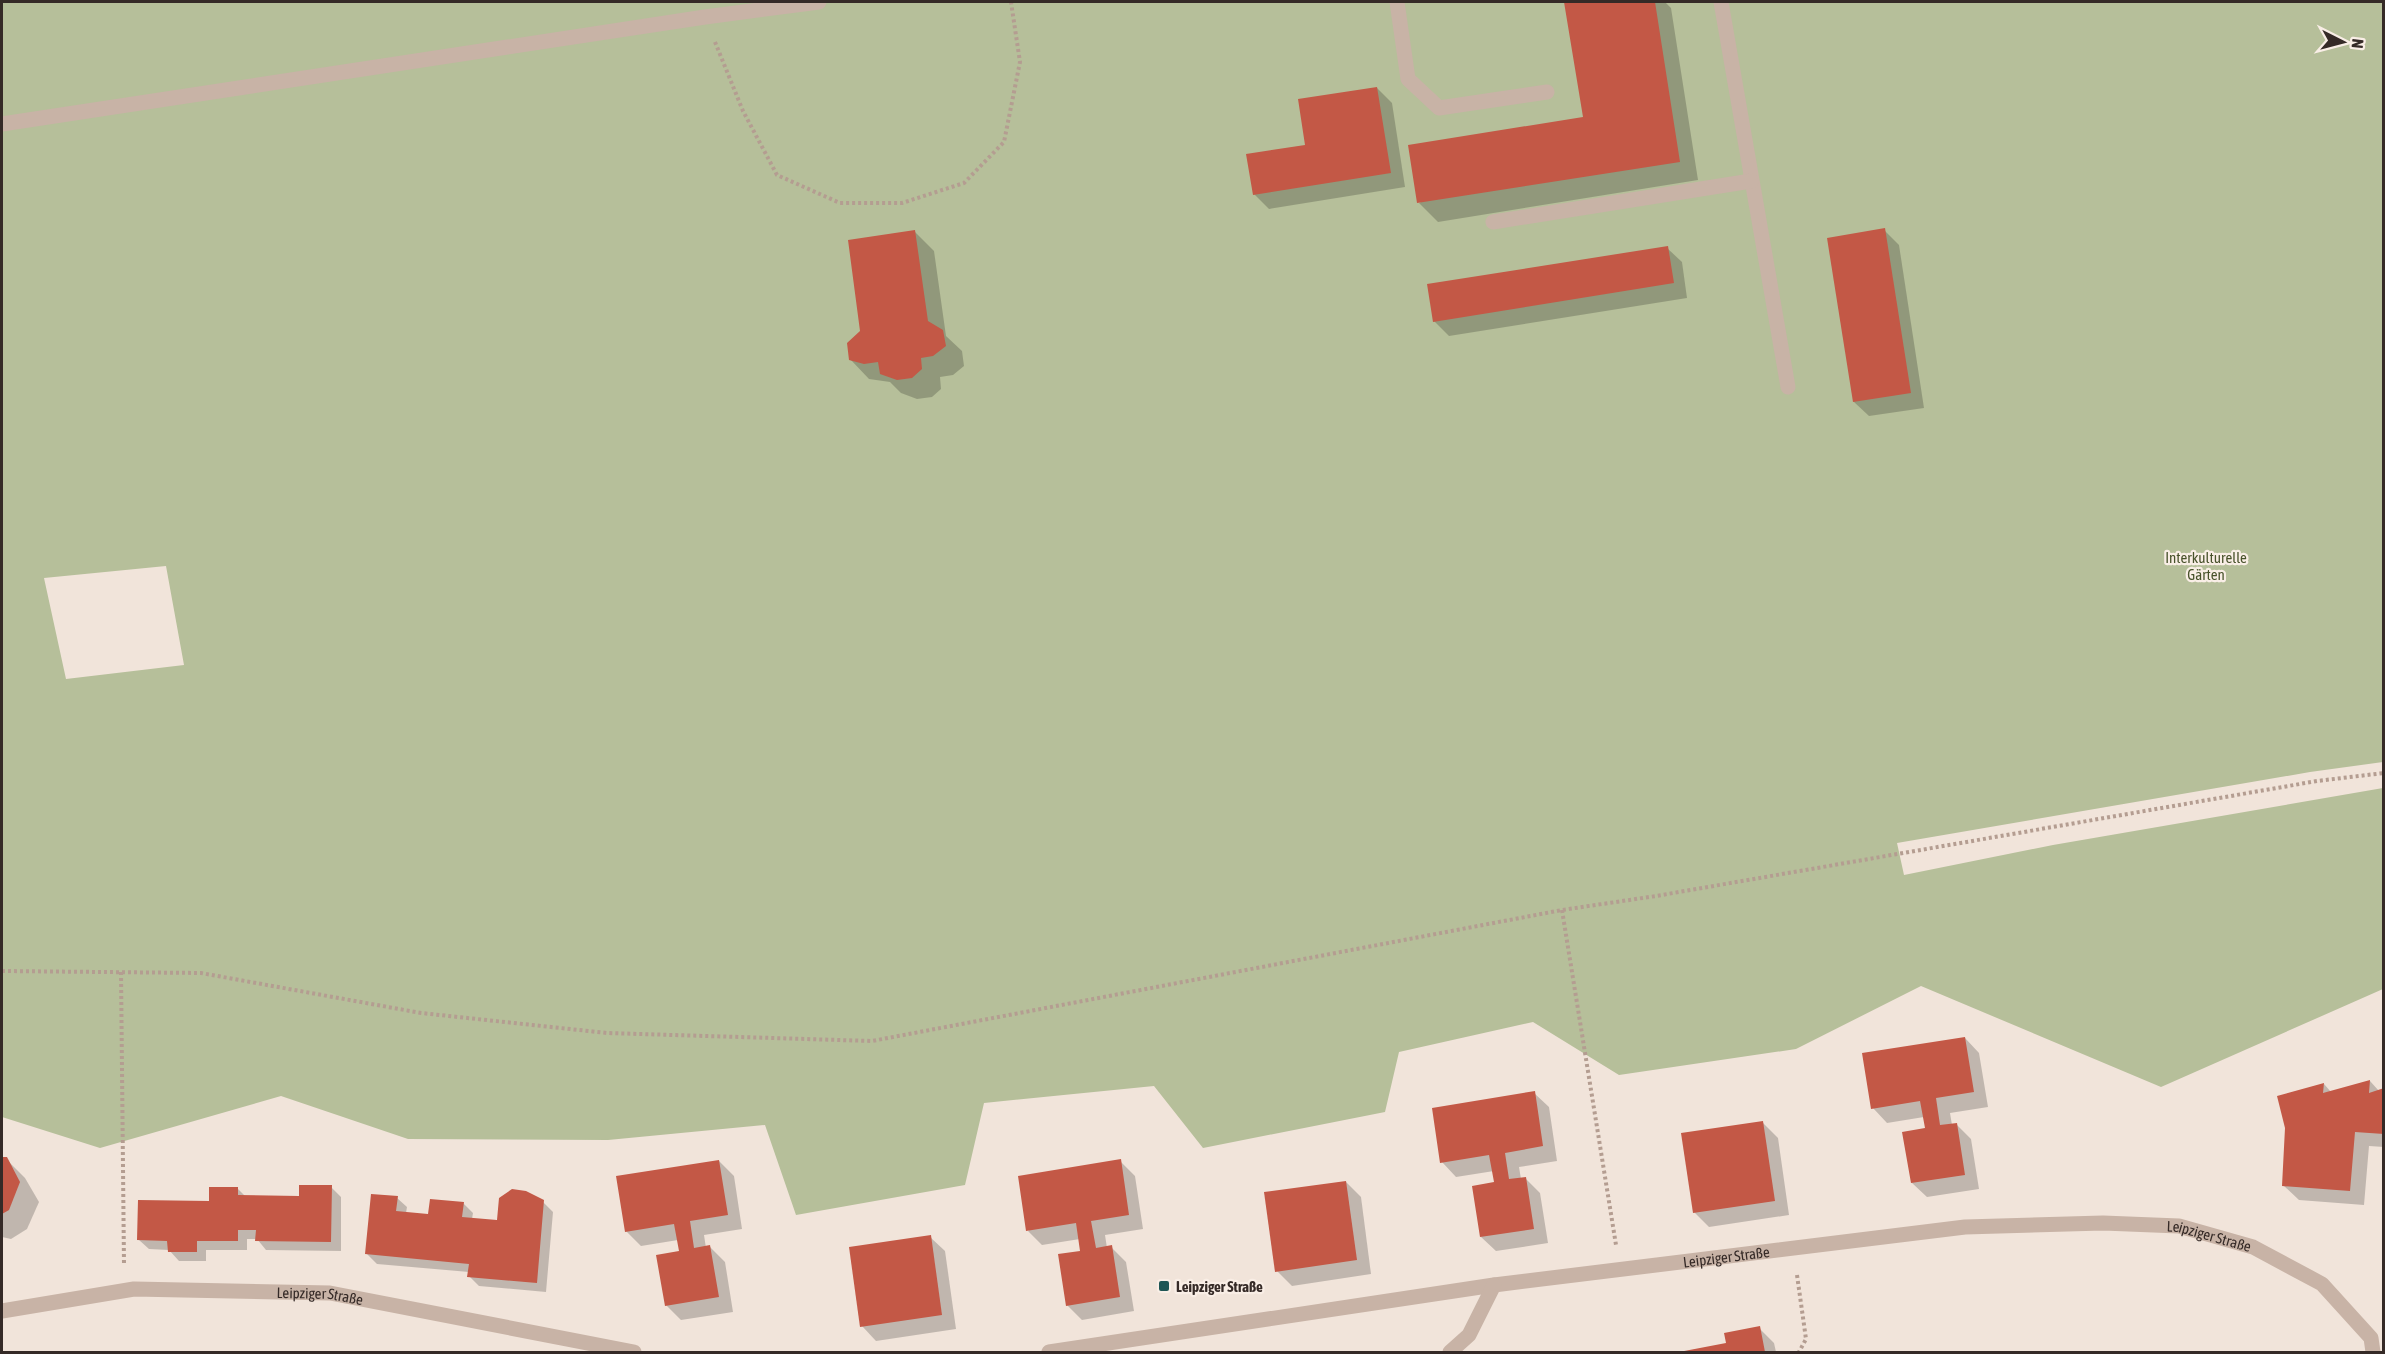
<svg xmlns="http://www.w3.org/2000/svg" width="2385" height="1354" font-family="'Asap Condensed',sans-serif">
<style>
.green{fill:#b6bf9a;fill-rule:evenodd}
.shadow{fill:#0003}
.building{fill:#c35846}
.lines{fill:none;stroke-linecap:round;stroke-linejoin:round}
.path{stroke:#b49d91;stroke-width:4;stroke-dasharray:3 3;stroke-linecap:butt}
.service{stroke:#c8b3a6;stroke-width:15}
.minor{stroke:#c8b3a6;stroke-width:15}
.poi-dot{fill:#1e5554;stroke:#f9eee6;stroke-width:2}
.labels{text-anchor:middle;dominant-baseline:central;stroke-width:4.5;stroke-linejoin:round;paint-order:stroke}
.park-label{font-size:15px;fill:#48522b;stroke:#f9eee6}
.street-label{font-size:15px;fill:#352a27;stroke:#f9eee6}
.poi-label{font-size:15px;font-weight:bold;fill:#352a27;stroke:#f9eee6;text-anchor:start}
</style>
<rect width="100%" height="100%" fill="#f1e4da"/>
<path class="green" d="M 2,2 L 2383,2 L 2383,762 L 2310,772 L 1897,843 L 1904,875 L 2053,845 L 2383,788 L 2383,989 L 2161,1087 L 1921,986 L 1796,1049 L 1619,1075 L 1533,1022 L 1399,1052 L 1385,1112 L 1203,1148 L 1154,1086 L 984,1103 L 965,1185 L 796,1215 L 765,1125 L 608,1140 L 408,1139 L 281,1096 L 100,1148 L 2,1117 ZM 166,566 L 184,665 L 66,679 L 44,578 Z"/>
<g class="shadow">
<polygon points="1566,2 1665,2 1671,8 1698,180 1438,222 1419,203 1584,118"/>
<polygon points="1377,88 1392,103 1405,187 1269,209 1254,194 1307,146"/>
<polygon points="1884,230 1899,245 1924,408 1869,416 1854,402"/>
<polygon points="915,232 934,251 946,336 962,351 964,366 953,375 940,377 941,389 932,397 917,399 901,393 890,382 869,379 850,359 862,332"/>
<polygon points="1667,248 1682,262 1687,298 1449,336 1434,321"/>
<polygon points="1965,1038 1979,1053 1988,1107 1950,1113 1952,1125 1956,1124 1971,1139 1979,1189 1927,1197 1912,1183 1927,1129 1924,1117 1887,1123 1873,1108"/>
<polygon points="2370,1081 2379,1091 2384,1090 2384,1147 2369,1146 2364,1205 2299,1200 2284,1186 2324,1084 2331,1092"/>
<polygon points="1534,1093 1549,1107 1557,1161 1519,1167 1521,1179 1525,1178 1540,1193 1548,1243 1496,1251 1481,1237 1496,1184 1494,1171 1456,1177 1442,1162"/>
<polygon points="1763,1123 1778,1138 1789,1215 1709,1227 1694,1212"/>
<polygon points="2,1158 6,1159 25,1178 39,1202 27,1229 11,1239 2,1237"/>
<polygon points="719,1161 734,1176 742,1229 704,1235 706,1248 710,1247 725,1262 733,1312 681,1320 666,1305 680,1252 678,1240 641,1246 626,1231"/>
<polygon points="1120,1161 1135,1176 1143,1229 1105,1235 1107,1248 1111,1247 1126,1262 1134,1311 1082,1320 1067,1305 1082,1252 1080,1239 1042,1245 1028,1231"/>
<polygon points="1346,1182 1361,1197 1371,1274 1292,1286 1277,1271"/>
<polygon points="331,1187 341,1197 341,1251 266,1250 257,1239 247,1239 247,1250 206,1250 206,1261 179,1261 169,1250 149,1249 139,1240 238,1189 246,1197 300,1197"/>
<polygon points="397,1198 407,1207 406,1213 430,1215 463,1203 473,1213 472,1219 498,1222 543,1202 553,1212 546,1292 479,1286 469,1276 469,1272 377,1264 367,1254"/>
<polygon points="930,1237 945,1251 956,1329 876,1341 862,1326"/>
<polygon points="1759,1328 1774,1343 1776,1352 1681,1352 1727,1344"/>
</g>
<g class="building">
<polygon points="1564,2 1655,2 1680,162 1417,203 1408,145 1583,117"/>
<polygon points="1377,87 1391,173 1253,195 1246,154 1305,145 1298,99"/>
<polygon points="1885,228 1911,393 1853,402 1827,238"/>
<polygon points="915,230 928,321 943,330 946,346 933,356 921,358 922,369 912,378 897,380 880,374 878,362 864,364 849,360 847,343 860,331 848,240"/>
<polygon points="1668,246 1674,283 1433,322 1427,284"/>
<polygon points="1965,1037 1974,1092 1936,1098 1940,1125 1957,1123 1965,1175 1911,1183 1902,1132 1925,1128 1920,1101 1871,1109 1862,1053"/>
<polygon points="2370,1080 2369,1093 2384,1088 2384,1134 2355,1132 2350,1191 2282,1186 2285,1128 2277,1096 2324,1083 2323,1093"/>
<polygon points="1535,1091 1543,1146 1505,1153 1509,1179 1526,1177 1534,1229 1480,1237 1472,1186 1494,1182 1489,1155 1440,1163 1432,1108"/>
<polygon points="1763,1121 1775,1201 1693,1213 1681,1133"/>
<polygon points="2,1157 7,1157 20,1182 9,1210 2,1214"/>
<polygon points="1121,1159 1129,1215 1091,1221 1096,1248 1112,1245 1120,1297 1066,1306 1058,1254 1080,1251 1076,1223 1026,1231 1018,1176"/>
<polygon points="719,1160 728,1215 690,1221 694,1248 710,1245 719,1297 665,1306 656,1255 679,1251 674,1224 625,1232 616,1176"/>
<polygon points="1346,1181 1357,1260 1275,1272 1264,1192"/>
<polygon points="299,1185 332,1185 331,1242 255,1241 256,1230 238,1230 238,1241 197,1241 197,1252 168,1252 167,1241 137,1240 138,1200 209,1201 209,1187 238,1187 238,1195 299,1196"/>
<polygon points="512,1189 526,1191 544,1200 537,1283 467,1277 469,1264 365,1254 371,1194 398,1196 396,1211 428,1214 430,1199 464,1202 462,1217 497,1220 499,1198"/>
<polygon points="931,1235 942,1315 860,1327 849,1247"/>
<polygon points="1760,1326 1765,1352 1679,1352 1726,1343 1724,1333"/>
</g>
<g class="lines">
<g class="path">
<polyline points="715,42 743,111 777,175 840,203 902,203 964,183 1004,142 1020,62 1011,2"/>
<polyline points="1562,910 1616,1245"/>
<polyline points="2,971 201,973 421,1013 607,1033 872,1041 1562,910 1656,896 2317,781 2384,773"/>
<polyline points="121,972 124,1265"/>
<polyline points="1797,1275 1806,1339 1799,1352"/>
</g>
<g class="service">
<polyline points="1397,2 1408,79 1439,108 1547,92"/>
<polyline points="1721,2 1788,387"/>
<polyline points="2,124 705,17 819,2"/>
<polyline points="1493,222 1751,181"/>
</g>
<g class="minor">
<path id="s1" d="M 2,1311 L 134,1289 L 330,1293 L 634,1352"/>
<path id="s2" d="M 1049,1352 L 1494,1285 L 1965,1227 L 2103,1223 L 2179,1226 L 2253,1247 L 2322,1284 L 2371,1338 L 2373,1352"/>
<polyline points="1450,1352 1469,1335 1494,1285"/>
</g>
</g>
<rect class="poi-dot" x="1158" y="1280" width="12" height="12" rx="3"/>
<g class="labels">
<g class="park-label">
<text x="2206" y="557">Interkulturelle<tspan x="2206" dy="17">Gärten</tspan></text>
</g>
<g class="street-label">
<text stroke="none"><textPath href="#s2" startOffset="1170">Leipziger Straße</textPath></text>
<text stroke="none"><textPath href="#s2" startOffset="684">Leipziger Straße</textPath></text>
<text stroke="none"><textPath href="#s1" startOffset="320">Leipziger Straße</textPath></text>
</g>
<g class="poi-label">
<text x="1176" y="1286">Leipziger Straße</text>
</g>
</g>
<rect width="2385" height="1354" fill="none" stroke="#352a27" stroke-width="6"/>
<g transform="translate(2343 42) rotate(96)" stroke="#f9eee6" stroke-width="4.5" paint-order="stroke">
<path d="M0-4.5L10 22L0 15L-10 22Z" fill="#352a27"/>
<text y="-9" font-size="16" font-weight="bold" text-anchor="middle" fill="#352a27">N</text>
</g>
</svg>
